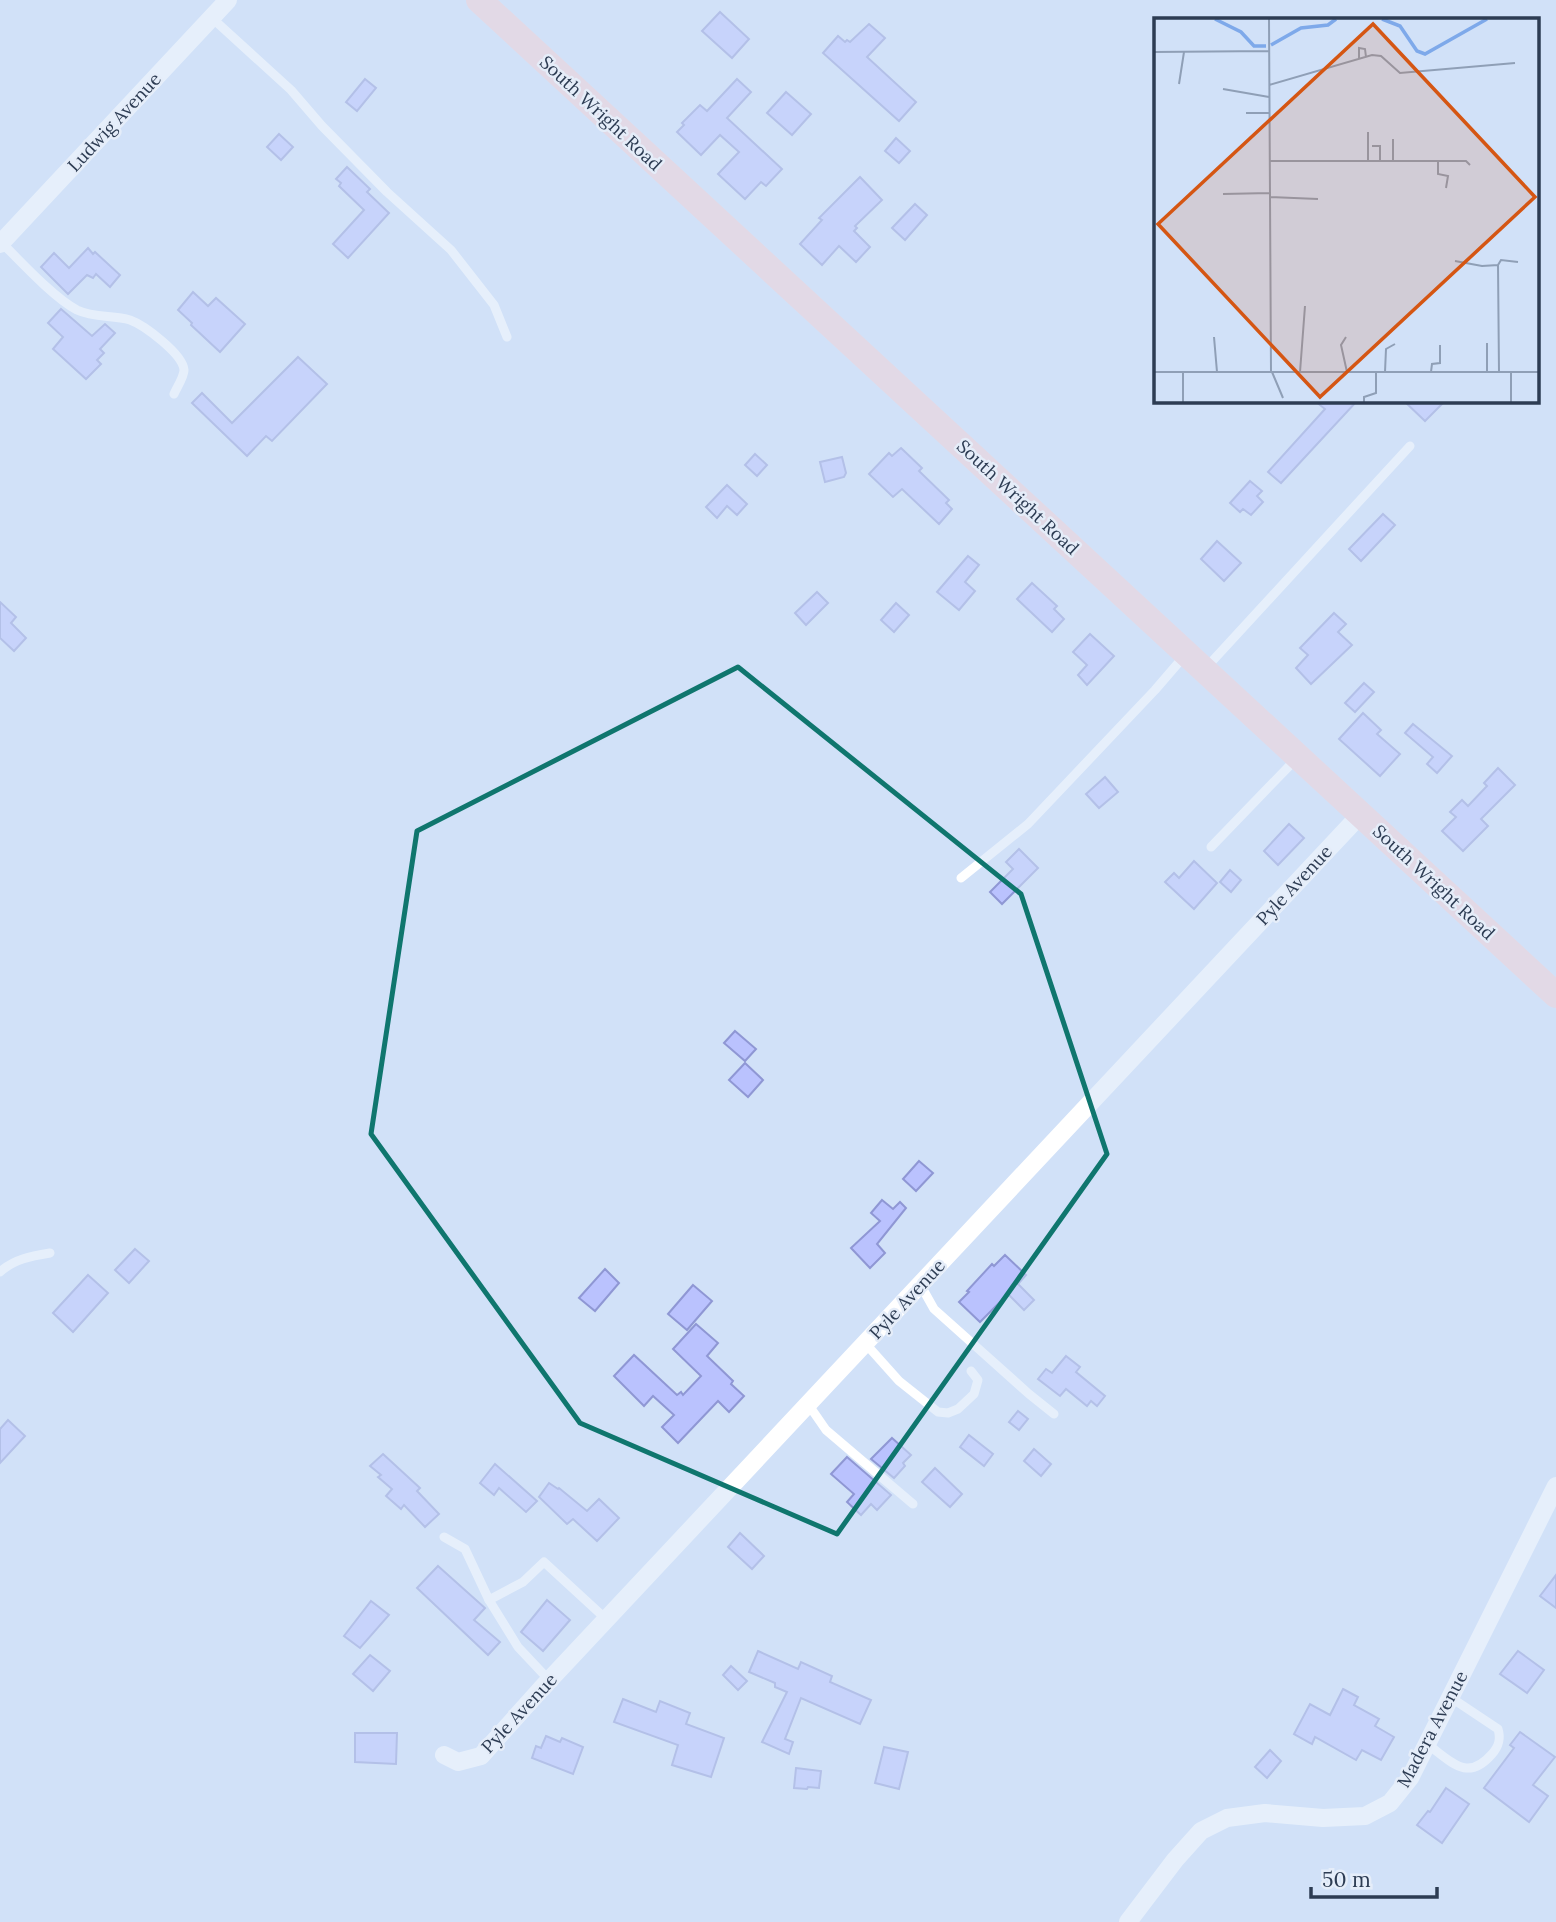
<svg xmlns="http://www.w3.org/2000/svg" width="1556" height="1922" font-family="Lora,serif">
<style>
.building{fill:#bac2fe;stroke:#8f97d4;stroke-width:2}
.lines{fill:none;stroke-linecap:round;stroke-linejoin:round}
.lane{stroke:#fff;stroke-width:9}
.street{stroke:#fff;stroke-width:18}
.secondary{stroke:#f7ced1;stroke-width:26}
.marked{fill:none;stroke:#0f766e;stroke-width:5;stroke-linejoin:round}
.labels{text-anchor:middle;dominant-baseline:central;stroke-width:5;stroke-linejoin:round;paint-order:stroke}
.street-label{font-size:18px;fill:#2d3c53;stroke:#e5edf9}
.inset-river{fill:none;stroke:#7ea9ea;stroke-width:3.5}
.inset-road{fill:none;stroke:#8f9fb6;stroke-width:2}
.view{fill:#d55613;fill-opacity:0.15;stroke:#d55613;stroke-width:3.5}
.inset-edge{fill:none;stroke:#2d3c53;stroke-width:3.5}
</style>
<rect width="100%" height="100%" fill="#d1e1f8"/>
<g class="building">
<polygon points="720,12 749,39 732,58 702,31"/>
<polygon points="869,24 885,38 867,57 916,102 899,121 823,53 838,36 845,42 847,40 850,42"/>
<polygon points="365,79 376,88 357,111 346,102"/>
<polygon points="737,79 751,92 727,118 782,169 766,186 761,182 745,199 718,174 739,152 720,135 701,155 677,132 684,125 682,123 700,105 707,111"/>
<polygon points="786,92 811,114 792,135 767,113"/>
<polygon points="279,134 293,147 281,160 267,147"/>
<polygon points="896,138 910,151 899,163 885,151"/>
<polygon points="347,167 370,189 367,192 389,213 348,258 333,244 364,210 339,186 341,183 336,179"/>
<polygon points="860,177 882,200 855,226 857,228 854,231 870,247 856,262 839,246 822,265 800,244 822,220 819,218"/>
<polygon points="915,204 927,215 905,240 892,228"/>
<polygon points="88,248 93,254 95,252 120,275 110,287 96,274 93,278 87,275 68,294 41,267 54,253 69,268"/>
<polygon points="193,292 208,306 216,298 245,324 220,352 191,325 192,323 178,310"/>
<polygon points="61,309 92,336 105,324 115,333 100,349 104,353 97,360 101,364 86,379 53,349 63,337 48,323"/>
<polygon points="298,357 327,384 272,441 266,436 247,456 192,403 202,393 232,423"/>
<polygon points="1315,401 1357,401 1281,483 1268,472 1325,409"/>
<polygon points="1404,401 1445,401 1425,421"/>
<polygon points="901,448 922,468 919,471 949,500 946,503 952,509 939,524 902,489 893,497 869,474 889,453 892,456"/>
<polygon points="755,454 767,465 757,476 745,465"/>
<polygon points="842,457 846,473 844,477 825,482 820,462"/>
<polygon points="1250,481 1262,491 1257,496 1263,502 1251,515 1243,509 1240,512 1230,503"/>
<polygon points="727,485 747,504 737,515 727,506 717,518 706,507"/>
<polygon points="1383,514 1395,525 1361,561 1349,549"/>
<polygon points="1217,541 1241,563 1224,581 1201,559"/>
<polygon points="968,556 979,565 965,582 975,591 959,610 937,592"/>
<polygon points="1032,583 1057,606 1054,609 1064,619 1052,632 1017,599"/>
<polygon points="817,592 828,603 806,625 795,613"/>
<polygon points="0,602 16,617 11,623 26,638 14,651 0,638"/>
<polygon points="896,603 909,615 894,632 881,620"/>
<polygon points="1334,613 1346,624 1338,632 1352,645 1311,684 1296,668 1308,655 1300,648"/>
<polygon points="1090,634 1114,656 1087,685 1078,675 1087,665 1073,652"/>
<polygon points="1364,683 1374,692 1355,712 1345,703"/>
<polygon points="1363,713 1381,730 1377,734 1400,754 1380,776 1339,739"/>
<polygon points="1413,724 1452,756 1437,773 1427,764 1433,757 1405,733"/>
<polygon points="1498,768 1515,785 1481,819 1488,826 1463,851 1442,831 1456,817 1450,812 1462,800 1468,806 1487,786 1484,783"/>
<polygon points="1105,777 1118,792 1099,808 1086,794"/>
<polygon points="1289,824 1304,838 1278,865 1264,851"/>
<polygon points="1019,849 1038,868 1002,904 990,892 1013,869 1006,862"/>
<polygon points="1194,861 1217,883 1194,909 1165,882 1174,873 1179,878"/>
<polygon points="1230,870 1241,880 1231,892 1220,882"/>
<polygon points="735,1031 756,1049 745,1061 724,1043"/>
<polygon points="745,1063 763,1080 748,1097 729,1080"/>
<polygon points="919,1161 933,1173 916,1191 903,1179"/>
<polygon points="882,1200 893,1209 900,1202 906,1208 877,1244 885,1253 870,1268 851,1248 880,1221 871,1213"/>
<polygon points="135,1249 149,1261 129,1283 115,1270"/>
<polygon points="1005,1255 1026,1275 1018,1284 1034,1300 1024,1310 1008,1294 980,1322 959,1302 969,1292 967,1291 992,1264 994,1266"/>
<polygon points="605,1269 619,1283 595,1311 579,1298"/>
<polygon points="88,1275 108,1293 73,1332 53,1313"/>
<polygon points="693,1285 712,1301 687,1330 668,1314"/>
<polygon points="696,1324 718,1343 707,1356 733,1381 731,1384 744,1396 729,1412 718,1401 678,1443 662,1427 674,1415 653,1396 644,1406 614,1376 634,1355 677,1395 681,1392 683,1395 701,1376 673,1349"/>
<polygon points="1066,1356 1080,1367 1076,1372 1105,1396 1097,1406 1091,1401 1087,1406 1066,1389 1060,1396 1038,1379 1046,1369 1052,1373"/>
<polygon points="1018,1411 1028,1419 1019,1430 1009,1422"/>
<polygon points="8,1420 25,1436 0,1463 0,1429"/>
<polygon points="969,1435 993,1454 984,1466 960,1447"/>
<polygon points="892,1438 911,1455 903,1463 905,1466 894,1478 871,1459"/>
<polygon points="1034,1449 1051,1464 1041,1476 1024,1461"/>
<polygon points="383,1454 420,1488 417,1491 439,1514 425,1527 404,1505 401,1509 386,1496 392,1489 378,1477 381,1475 370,1466"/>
<polygon points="847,1457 891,1495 877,1510 871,1504 861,1515 847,1502 854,1494 831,1474"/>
<polygon points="495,1464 537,1501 526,1512 499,1488 494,1495 480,1483"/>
<polygon points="935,1468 962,1494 950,1507 922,1482"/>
<polygon points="549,1483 558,1489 559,1488 587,1511 599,1499 619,1518 597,1541 573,1519 567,1524 539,1497"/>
<polygon points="740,1533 764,1556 752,1569 728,1547"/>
<polygon points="438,1566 485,1608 474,1620 500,1642 488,1655 417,1588"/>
<polygon points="1556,1575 1556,1608 1540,1596"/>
<polygon points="547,1600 570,1620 543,1651 521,1632"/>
<polygon points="371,1601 389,1615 360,1648 344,1636"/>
<polygon points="758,1651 798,1669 801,1662 832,1676 830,1682 871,1700 860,1724 801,1698 785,1739 793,1742 789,1754 762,1742 787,1692 775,1687 775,1683 749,1672"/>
<polygon points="1518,1651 1544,1670 1527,1693 1500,1674"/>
<polygon points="370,1655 390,1671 373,1691 353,1674"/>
<polygon points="731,1666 747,1681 738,1690 723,1675"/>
<polygon points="1343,1689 1358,1697 1354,1705 1379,1719 1375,1726 1394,1737 1381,1760 1362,1750 1356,1760 1315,1737 1312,1744 1294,1734 1310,1704 1330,1715"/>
<polygon points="623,1699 656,1712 660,1701 690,1713 686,1724 724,1738 711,1777 672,1765 678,1745 614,1722"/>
<polygon points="1520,1732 1555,1757 1533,1785 1548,1796 1529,1822 1484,1788 1514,1748 1510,1745"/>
<polygon points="355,1733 397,1733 396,1764 355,1762"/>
<polygon points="546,1736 560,1742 562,1738 583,1747 573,1774 532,1758 536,1746 541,1748"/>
<polygon points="884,1747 908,1752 899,1789 875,1783"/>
<polygon points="1270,1750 1281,1761 1267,1778 1255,1767"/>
<polygon points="796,1768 821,1771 819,1788 808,1787 807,1789 794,1788"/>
<polygon points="1446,1788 1469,1804 1442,1843 1417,1825 1428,1811 1430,1812"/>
</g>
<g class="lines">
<g class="lane">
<polyline points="212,18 291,90 322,126 387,192 451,250 494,305 507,337"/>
<path d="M 1,242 C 20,261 54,298 77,310 C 94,318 113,315 130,320 C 144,325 183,354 184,370 C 184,377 177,387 174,394"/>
<polyline points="1205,669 1410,446"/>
<polyline points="1211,847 1295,760"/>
<polyline points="961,878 1028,824 1155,690 1186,654"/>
<path d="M 0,1272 C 14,1259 32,1256 50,1253"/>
<polyline points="920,1284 934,1309 1029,1394 1054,1414"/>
<polyline points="865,1343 899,1381 938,1412 948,1413 958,1409 974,1394 978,1380 971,1371"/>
<polyline points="808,1404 826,1430 913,1504"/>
<polyline points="444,1537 465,1549 489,1600 523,1582 544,1562 606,1619"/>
<polyline points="489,1600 518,1647 549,1680"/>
<path d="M 1427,1744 C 1451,1761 1467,1783 1492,1754 C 1499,1746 1501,1739 1498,1729 L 1450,1697"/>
</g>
<g class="street">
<polyline points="0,244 228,0"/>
<polyline points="444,1755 458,1762 481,1756 541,1689 1361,814"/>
<polyline points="1128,1922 1175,1860 1201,1831 1227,1818 1265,1813 1323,1818 1365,1816 1390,1803 1410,1778 1556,1486"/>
</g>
<polyline class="secondary" points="479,0 1556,995"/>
</g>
<path d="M0 0H1556V1922H0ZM 738,667 L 1021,894 L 1107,1154 L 837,1534 L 580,1423 L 371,1134 L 417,831 Z" fill="#d1e1f8" fill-opacity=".55" fill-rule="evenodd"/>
<path class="marked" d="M 738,667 L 1021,894 L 1107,1154 L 837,1534 L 580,1423 L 371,1134 L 417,831 Z"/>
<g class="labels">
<g class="street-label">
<text transform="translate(601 113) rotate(43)">South Wright Road</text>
<text transform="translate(114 122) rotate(-47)">Ludwig Avenue</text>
<text transform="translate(1018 497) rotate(43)">South Wright Road</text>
<text transform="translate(1434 882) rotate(43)">South Wright Road</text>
<text transform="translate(1294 885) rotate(-47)">Pyle Avenue</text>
<text transform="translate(907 1299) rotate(-47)">Pyle Avenue</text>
<text transform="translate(519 1713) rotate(-47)">Pyle Avenue</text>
<text transform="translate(1432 1729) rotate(-62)">Madera Avenue</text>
</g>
</g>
<g transform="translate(1154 18)">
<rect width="385" height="385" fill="#d1e1f8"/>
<path class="inset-river" d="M 61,1 L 87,14 L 100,28 L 112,28M 228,1 L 246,8 L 263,33 L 271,36 L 333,1M 117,27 L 147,10 L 174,7 L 182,1"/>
<path class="inset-road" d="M 115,1 L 117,354M 0,34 L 115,33M 205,41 L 205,30 L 211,31 L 212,39M 25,66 L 30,34M 115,67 L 218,37 L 227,38 L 246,55 L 361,45M 69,71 L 115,79M 92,95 L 115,95M 218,128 L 226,128 L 226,143M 116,143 L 312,143 L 316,147M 214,143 L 214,114M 239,143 L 239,121M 284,143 L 284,156 L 294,158 L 292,170M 69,176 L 116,175M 116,179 L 164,181M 301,243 L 328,248 L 344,247 L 347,242 L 364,244M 344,247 L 345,354M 60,319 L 63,354M 192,319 L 187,327 L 193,354M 333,325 L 333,354M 0,354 L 385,354M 118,354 L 129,380M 146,354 L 151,288M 231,354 L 232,331 L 241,326M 277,354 L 278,346 L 286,345 L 286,327M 29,384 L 29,354M 210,384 L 210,379 L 222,375 L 222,354M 357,384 L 357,354"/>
<path class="view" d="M 219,6 L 381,179 L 166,379 L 4,206 Z"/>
<rect width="385" height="385" class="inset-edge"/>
</g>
<path d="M1311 1887v10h126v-10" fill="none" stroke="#2d3c53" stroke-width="3.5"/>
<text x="1322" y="1887" font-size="21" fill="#2d3c53" stroke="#e5edf9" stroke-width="5" paint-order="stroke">50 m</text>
</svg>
